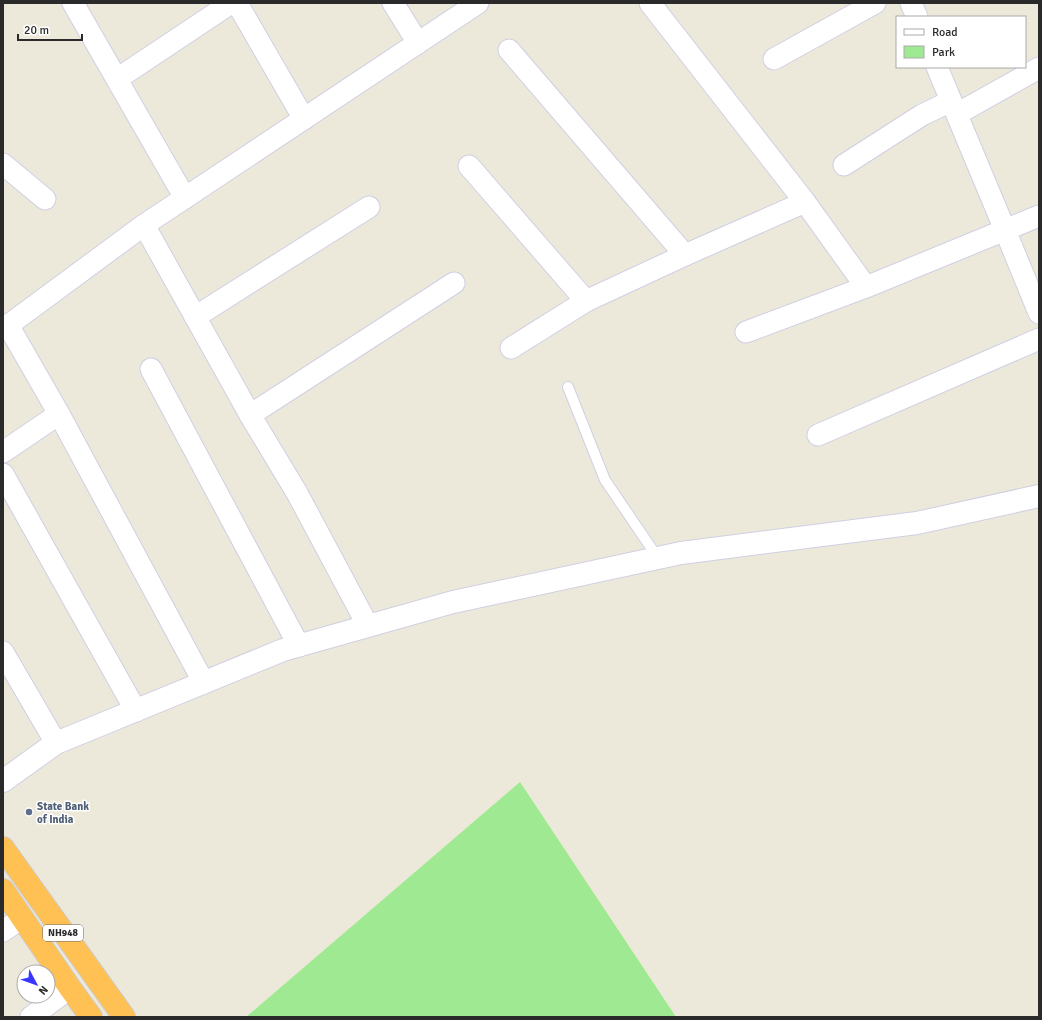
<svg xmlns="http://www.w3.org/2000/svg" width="1042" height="1020" font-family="Signika,sans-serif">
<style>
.green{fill:#9ee992}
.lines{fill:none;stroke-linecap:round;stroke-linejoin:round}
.lane-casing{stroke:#d0cfe4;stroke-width:12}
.street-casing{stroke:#d0cfe4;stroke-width:23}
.secondary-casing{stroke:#d0cfe4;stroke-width:24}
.highway-casing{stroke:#ccc;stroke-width:24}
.lane{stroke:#fff;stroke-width:10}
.street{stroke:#fff;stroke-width:21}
.secondary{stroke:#fff;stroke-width:22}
.highway{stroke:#ffc054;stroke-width:22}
.service-dot{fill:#5c6f8a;stroke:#fff;stroke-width:1.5}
.labels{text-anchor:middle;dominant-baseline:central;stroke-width:3;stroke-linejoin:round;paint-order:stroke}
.shield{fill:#fff;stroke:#6a6a6a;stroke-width:1}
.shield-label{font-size:10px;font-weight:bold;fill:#2a2a2a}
.service-label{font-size:11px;font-weight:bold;fill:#4e5e75;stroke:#fff;text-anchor:start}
</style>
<rect width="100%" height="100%" fill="#ede9da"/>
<polygon class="green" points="520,782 676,1017 246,1017"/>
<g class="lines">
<g class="lane-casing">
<polyline id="lane" points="568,387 605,480 658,558"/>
</g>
<g class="street-casing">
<g id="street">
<polyline points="73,3 185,198"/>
<polyline points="237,3 304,119"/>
<polyline points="393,3 418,43"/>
<polyline points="650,3 805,202 866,287 1005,230 937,67"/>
<polyline points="911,3 917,17"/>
<polyline points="509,50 685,255"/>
<polyline points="774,59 875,3"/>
<polyline points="117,79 231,3"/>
<polyline points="957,114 1039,68"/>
<polyline points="3,164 45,199"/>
<polyline points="844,165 922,115 951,101"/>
<polyline points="469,166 586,301 685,255 805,202"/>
<polyline points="1039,216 1005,230 1039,313"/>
<polyline points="195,317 369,207"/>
<polyline points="8,325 59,414 204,683"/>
<polyline points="3,329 144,225"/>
<polyline points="746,332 866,287"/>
<polyline points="511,348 586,301"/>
<polyline points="151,369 299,646"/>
<polyline points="250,415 454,283"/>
<polyline points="818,435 1039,339"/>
<polyline points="3,452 59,414"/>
<polyline points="3,474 136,711"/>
<polyline points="368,626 297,493 250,415 144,225 478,3"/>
<polyline points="3,652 56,743"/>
<polyline points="3,931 22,918"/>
<polyline points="31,1017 70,988"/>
</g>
</g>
<g class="secondary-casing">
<polyline id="secondary" points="3,781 56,743 283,650 453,602 681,553 917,523 1039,496"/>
</g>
<g class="highway-casing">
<g id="highway">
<polyline points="3,848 124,1017"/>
<polyline points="3,890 70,988 91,1017"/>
</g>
</g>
<use href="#lane" class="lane"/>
<use href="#street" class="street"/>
<use href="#secondary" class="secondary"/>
<use href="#highway" class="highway"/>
</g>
<circle class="service-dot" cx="29" cy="812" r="4"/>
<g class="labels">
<rect class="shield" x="43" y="925" width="40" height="16" rx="3"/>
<g class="shield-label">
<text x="63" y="933">NH948</text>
</g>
<g class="service-label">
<text x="37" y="806">State Bank<tspan x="37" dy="13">of India</tspan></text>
</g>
</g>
<rect width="1042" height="1020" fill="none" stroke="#2a2a2a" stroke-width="8"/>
<rect x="896" y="16" width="130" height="52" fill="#ffffff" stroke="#aaaaaa"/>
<rect x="904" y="29" width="20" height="6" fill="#ffffff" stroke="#aaaaaa"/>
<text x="932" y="36" font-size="12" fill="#2a2a2a">Road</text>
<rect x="904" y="46" width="20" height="12" fill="#9ee992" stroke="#aaaaaa"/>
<text x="932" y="56" font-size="12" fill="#2a2a2a">Park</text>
<g transform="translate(36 984) rotate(131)"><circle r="19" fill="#ffffff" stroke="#aaaaaa"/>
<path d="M0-3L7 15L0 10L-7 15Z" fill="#3836ff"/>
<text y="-6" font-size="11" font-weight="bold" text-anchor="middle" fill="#2a2a2a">N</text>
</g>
<path d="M18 34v6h64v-6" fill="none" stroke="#2a2a2a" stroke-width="2"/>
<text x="24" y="34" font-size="12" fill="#2a2a2a" stroke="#ffffff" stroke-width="3" paint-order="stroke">20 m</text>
</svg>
